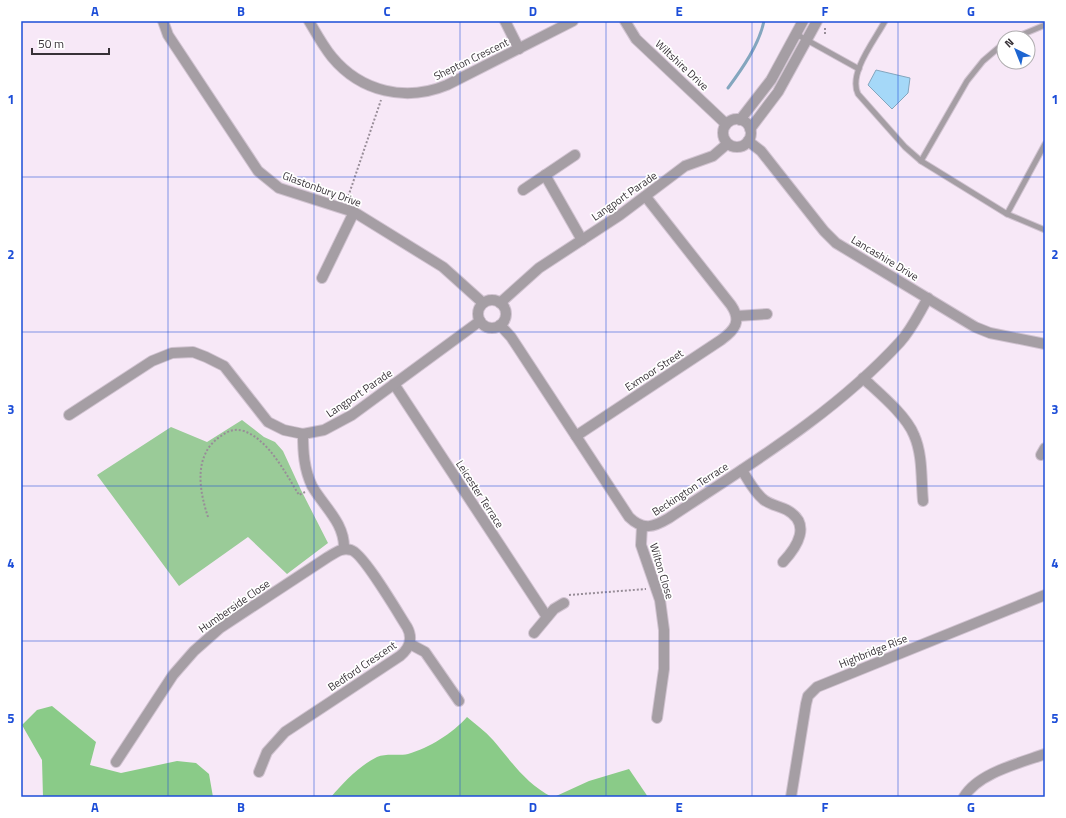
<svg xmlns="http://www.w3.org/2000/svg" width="1066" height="818" font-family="'Titillium Web',sans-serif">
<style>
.green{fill:#9acb98}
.forest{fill:#8acb88}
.water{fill:#a5d8f8;stroke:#84a6be}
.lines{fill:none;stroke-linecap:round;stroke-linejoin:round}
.stream{stroke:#84a6be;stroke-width:3}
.lane-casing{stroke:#d1c3d1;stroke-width:7}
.street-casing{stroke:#d1c3d1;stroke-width:12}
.path{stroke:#988d98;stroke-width:2;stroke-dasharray:2 2;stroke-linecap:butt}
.lane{stroke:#a59ea4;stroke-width:5}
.street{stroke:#a59ea4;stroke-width:10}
.grid{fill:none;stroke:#1d4ed8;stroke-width:1;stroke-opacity:0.55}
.labels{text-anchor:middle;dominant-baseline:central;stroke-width:3.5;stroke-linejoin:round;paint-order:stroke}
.street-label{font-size:11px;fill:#373137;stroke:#fff}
.neatline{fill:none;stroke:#1d4ed8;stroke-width:1.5}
.grid-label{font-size:13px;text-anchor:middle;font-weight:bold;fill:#1d4ed8}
</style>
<rect width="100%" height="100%" fill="#f7e8f7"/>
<polygon class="green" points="242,420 264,437 275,442 283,451 301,490 328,543 287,574 248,537 179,586 97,475 171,427 207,442"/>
<g class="forest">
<polygon points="52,706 96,742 90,765 121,773 177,761 196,763 209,774 213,797 43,797 42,760 22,725 37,710"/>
<path d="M 467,717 C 475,724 485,731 493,740 C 512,762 525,783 552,797 L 331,797 C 343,783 360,765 377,757 C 386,753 398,756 408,754 C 429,748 453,733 467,717 Z"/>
<polygon points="629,769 648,797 554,797 589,781"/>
</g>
<polygon class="water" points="876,70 910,78 908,93 892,109 868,85"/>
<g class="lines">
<path class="stream" d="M 728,88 C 742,69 759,45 764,21"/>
<g class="lane-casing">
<g id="lane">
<path d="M 885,21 C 875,40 848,73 858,94 L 905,147 L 921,161 L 1007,214 L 1045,230"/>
<polyline points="796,34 859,69"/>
<polyline points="1014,38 1045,25"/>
<polyline points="921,161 967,81 983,61 1004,43"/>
<polyline points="1007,214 1045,144"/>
</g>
</g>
<g class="street-casing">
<g id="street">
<polyline points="163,21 168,35 258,171 279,188 354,212 443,267 483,303"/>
<path d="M 309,21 C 316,33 323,46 332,57 C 361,92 406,102 447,85 L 573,21"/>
<polyline points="505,21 519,49"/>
<polyline points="625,21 636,39 726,124"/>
<circle cx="737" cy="133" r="14"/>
<polyline points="740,120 771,80 803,21"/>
<polyline points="750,129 778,92 817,21"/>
<polyline points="748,141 761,151 824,231 836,243 975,327 990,333 1045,344"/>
<polyline points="545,175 582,240"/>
<polyline points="523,190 575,155"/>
<polyline points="322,278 354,212"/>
<circle cx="492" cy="314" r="14"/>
<polyline points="500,303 539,268 620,215 685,166 713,156 727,144"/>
<polyline points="737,316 767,314"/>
<path d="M 500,325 L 511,337 L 629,517 C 643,531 654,527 669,518 C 750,464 834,414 900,342 C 912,329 919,313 928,298"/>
<path d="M 863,378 C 879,393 906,415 914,435 C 923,455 921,480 923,501"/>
<polyline points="394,384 547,617"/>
<polyline points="69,415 152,361 172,353 193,352 206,357 224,366 268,422 284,430 303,434 324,430 352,415 480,321"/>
<path d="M 303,434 C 303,452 304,469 312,486 C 324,507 345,523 344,549"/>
<path d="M 576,436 L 721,340 C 735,330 742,321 731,305 L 646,197"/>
<polyline points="1041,455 1045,448"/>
<path d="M 742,470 C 748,480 754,492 764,500 C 771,505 779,506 787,510 C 812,524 797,547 783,562"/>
<polyline points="642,526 641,545 660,600 664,630 664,669 657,718"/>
<polyline points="534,633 554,609 564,603"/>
<polyline points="410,644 425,652 459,701"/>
<path d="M 116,762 L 173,675 L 194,651 L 220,628 L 328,557 C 335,553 342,547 351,550 C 363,553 398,613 407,627 C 413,638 410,648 400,656 L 285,732 L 267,752 L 259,772"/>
<polyline points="791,797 806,704 808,696 817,687 1045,595"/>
<path d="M 964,797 C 978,773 1020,763 1045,754"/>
</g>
</g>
<g class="path">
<polyline points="825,34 825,28"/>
<polyline points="347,200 381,100"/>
<path d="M 208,517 C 199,490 193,454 221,436 C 228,431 235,428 244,431 C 269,440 286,474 299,495 L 305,492"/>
<polyline points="569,595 646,589"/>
</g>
<use href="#lane" class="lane"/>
<use href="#street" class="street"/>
</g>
<path class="grid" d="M 168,21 L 168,797M 314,21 L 314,797M 460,21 L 460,797M 606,21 L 606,797M 752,21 L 752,797M 898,21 L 898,797M 21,177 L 1045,177M 21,332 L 1045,332M 21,486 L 1045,486M 21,641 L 1045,641"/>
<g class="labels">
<g class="street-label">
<text transform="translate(471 59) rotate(-26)">Shepton Crescent</text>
<text transform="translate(682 65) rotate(43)">Wiltshire Drive</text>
<text transform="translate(322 189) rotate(20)">Glastonbury Drive</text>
<text transform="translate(624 196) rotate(-35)">Langport Parade</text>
<text transform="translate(885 258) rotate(31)">Lancashire Drive</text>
<text transform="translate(654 370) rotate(-33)">Exmoor Street</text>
<text transform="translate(359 393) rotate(-34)">Langport Parade</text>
<text transform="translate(690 489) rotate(-33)">Beckington Terrace</text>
<text transform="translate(480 494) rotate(57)">Leicester Terrace</text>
<text transform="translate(662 571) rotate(73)">Wilton Close</text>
<text transform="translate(234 606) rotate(-35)">Humberside Close</text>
<text transform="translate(873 651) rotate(-22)">Highbridge Rise</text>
<text transform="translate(362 666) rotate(-34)">Bedford Crescent</text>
</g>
</g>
<rect width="1066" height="818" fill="none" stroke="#ffffff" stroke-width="44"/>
<g transform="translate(1016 50) rotate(317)"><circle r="19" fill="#ffffff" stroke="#afadaf"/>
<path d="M0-3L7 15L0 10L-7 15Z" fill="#1e65d1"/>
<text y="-6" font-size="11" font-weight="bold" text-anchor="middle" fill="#373137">N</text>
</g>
<path d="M32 48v6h77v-6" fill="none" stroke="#373137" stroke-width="2"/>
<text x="38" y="48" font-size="12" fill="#373137" stroke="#ffffff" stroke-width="3" paint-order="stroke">50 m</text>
<rect x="22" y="22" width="1022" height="774" class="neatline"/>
<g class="grid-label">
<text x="95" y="16">A</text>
<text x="241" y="16">B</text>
<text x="387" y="16">C</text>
<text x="533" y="16">D</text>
<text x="679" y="16">E</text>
<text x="825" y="16">F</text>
<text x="971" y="16">G</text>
<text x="11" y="104">1</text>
<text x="1055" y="104">1</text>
<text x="11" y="259">2</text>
<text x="1055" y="259">2</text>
<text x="11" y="414">3</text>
<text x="1055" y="414">3</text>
<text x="11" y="568">4</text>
<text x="1055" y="568">4</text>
<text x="11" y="723">5</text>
<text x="1055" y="723">5</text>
<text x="95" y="812">A</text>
<text x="241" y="812">B</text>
<text x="387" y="812">C</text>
<text x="533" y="812">D</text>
<text x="679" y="812">E</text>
<text x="825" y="812">F</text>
<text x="971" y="812">G</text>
</g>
</svg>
